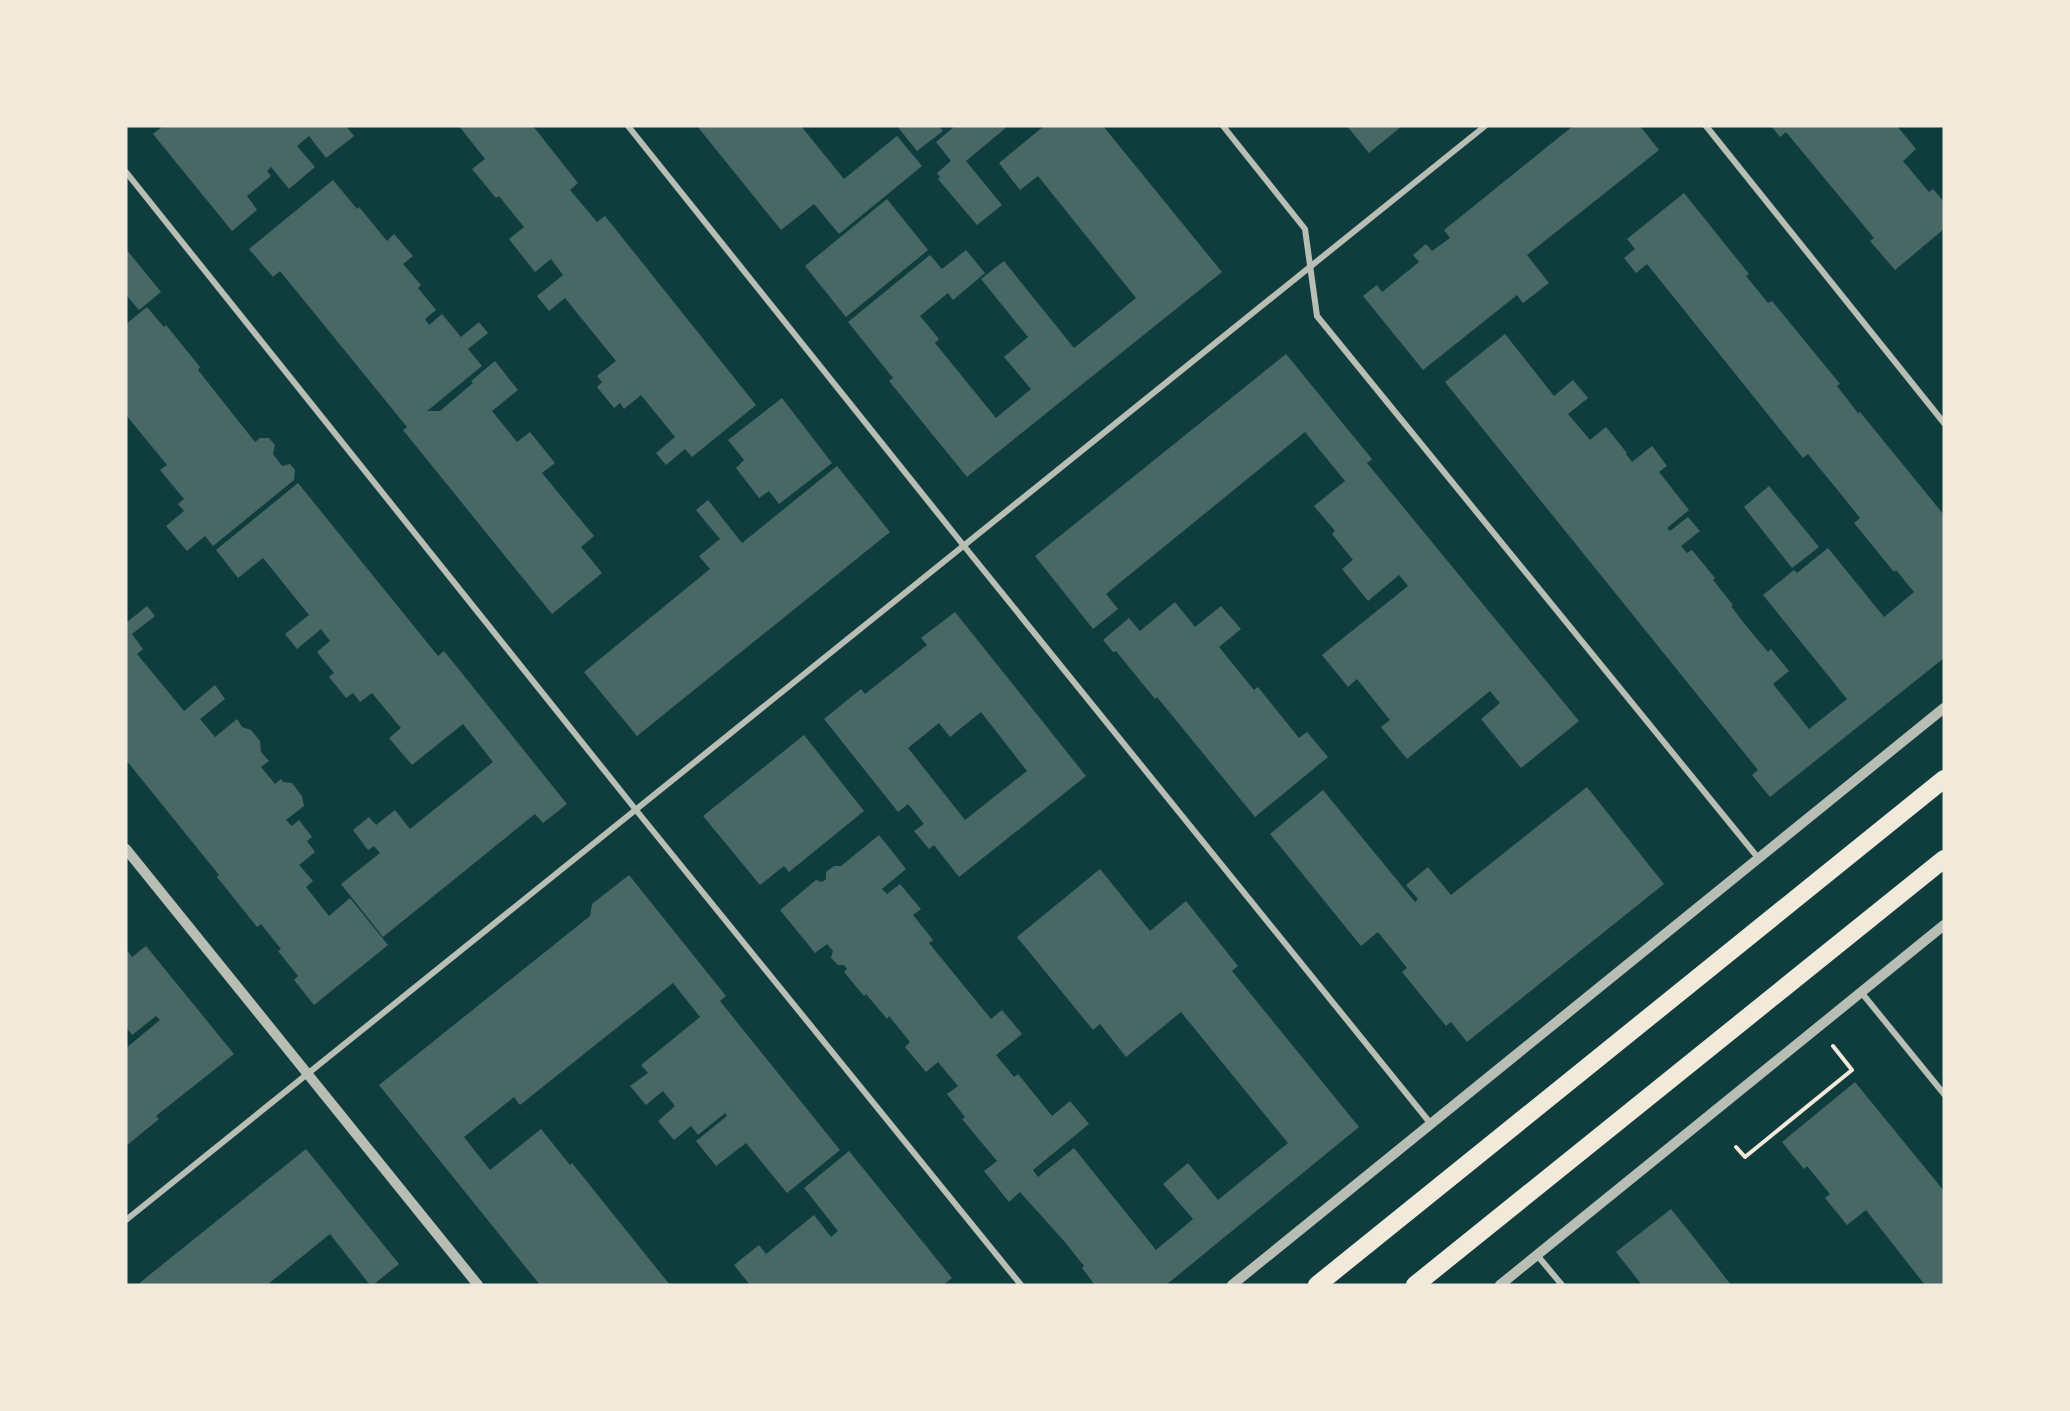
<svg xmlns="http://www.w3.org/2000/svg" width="2070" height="1411" font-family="Signika,sans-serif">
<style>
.building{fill:#486865;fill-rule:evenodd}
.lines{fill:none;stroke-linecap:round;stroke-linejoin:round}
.path{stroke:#f1e9da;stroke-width:4}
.minor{stroke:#b8beb3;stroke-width:6}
.tertiary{stroke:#b8beb3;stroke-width:10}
.motorway{stroke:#f1e9da;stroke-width:18}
</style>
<rect width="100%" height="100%" fill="#0f3d3e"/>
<g class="building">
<polygon points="163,126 346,126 354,136 326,158 309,136 297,146 315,167 289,189 271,167 267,171 271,176 247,196 257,210 232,231 153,134"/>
<polygon points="459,126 533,126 578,183 570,190 597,222 605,216 756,405 692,457 685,449 666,465 656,453 675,437 641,395 624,409 620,403 614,408 597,387 602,382 597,376 616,361 565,298 549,311 537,296 563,275 551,259 535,272 509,239 524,227 499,196 496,198 472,169 485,159"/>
<polygon points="697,126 801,126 844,179 897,136 922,166 839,234 814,204 781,230"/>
<polygon points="897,126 939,126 943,131 917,151"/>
<polygon points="955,126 1008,126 966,161 1002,205 977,225 938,179 940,177 937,173 951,161 936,142"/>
<polygon points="1044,126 1103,126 1222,272 967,477 889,381 893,378 848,322 930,255 942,269 966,250 985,273 953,300 948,293 920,316 939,339 935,343 996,418 1031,389 1004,357 1028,337 981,279 1004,261 1074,348 1136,298 1038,176 1020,190 999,163"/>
<polygon points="1347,126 1402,126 1369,153"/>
<polygon points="1573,126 1640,126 1659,150 1527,255 1549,283 1523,303 1517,295 1423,370 1363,296 1377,285 1382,292 1419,262 1413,255 1426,244 1432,251 1450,238 1444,230"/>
<polygon points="1771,126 1897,126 1916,149 1903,161 1929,192 1933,189 1944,202 1944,229 1895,270 1870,241 1874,238 1786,132 1780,137"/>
<polygon points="333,180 357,209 359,207 387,241 394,234 413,256 403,264 421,285 418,288 436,310 425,319 429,325 442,314 461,337 479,322 488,333 468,349 482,366 427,411 440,411 473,383 471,381 495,361 518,390 492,411 517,442 530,432 555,463 542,473 594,536 581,547 602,573 552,614 403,430 407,427 280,271 273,277 249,249"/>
<polygon points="1684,193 1749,274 1746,276 1768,303 1772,301 1840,384 1837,386 1858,413 1860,412 1944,515 1944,658 1770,797 1752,775 1758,770 1445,382 1505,334 1554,396 1573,380 1588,398 1568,414 1590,440 1606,427 1627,453 1626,454 1632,462 1652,446 1667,466 1659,472 1689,510 1667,528 1670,531 1688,517 1700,531 1681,546 1687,553 1692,550 1715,578 1713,580 1733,605 1731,606 1747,627 1768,652 1771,649 1789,671 1773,684 1809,729 1847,699 1763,595 1794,570 1797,573 1828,548 1884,617 1914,592 1896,570 1894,572 1854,523 1860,518 1840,493 1808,454 1803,458 1647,264 1636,273 1624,258 1635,249 1627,239"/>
<polygon points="887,199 928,250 846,317 805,266"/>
<polygon points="126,249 161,292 139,310 126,295"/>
<polygon points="147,307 164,327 166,325 200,367 198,370 255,442 260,438 269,438 275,445 273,454 282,466 290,464 295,470 294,480 213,546 205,536 187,551 166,526 184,511 178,504 184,499 160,470 167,465 126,415 126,324"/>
<polygon points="1286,354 1372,459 1367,463 1579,721 1521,768 1481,719 1500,703 1490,691 1407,759 1381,727 1390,720 1357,679 1348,687 1322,655 1408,586 1399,575 1368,601 1342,569 1353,560 1332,534 1335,531 1314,506 1345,481 1305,432 1106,594 1118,609 1093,629 1035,556"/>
<polygon points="782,398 832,463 779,504 769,491 759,498 736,468 744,460 728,440"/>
<polygon points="837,466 890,532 637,736 584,672 710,569 699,556 720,539 696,510 708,500 742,543"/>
<polygon points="298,483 438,656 444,651 567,804 543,823 535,814 383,937 341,884 380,853 374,846 368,850 353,830 369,817 376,825 395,810 410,829 493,762 463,724 412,765 389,738 401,728 372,693 360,702 353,693 346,698 329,677 334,673 317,652 330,641 321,629 297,649 285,634 309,615 263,558 238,578 216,550"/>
<polygon points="1769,486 1819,547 1792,568 1744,507"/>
<polygon points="1175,602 1195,627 1221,606 1241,629 1219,647 1254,690 1258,687 1299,738 1307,732 1328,757 1255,817 1157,697 1155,699 1116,651 1113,652 1103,640 1129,618 1140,631"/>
<polygon points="147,606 155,616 132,634 143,649 137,654 184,711 215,685 225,699 200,719 215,737 237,719 242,727 251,730 260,741 261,752 269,761 261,767 275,784 281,779 283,782 292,783 302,796 304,806 286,820 292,826 299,820 312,837 307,841 315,852 299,865 313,881 306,887 329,916 350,898 388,945 314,1005 294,980 298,976 278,951 281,949 261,924 257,927 217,877 219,875 126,760 126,623"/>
<path d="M 955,612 L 1086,776 L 959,877 L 934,845 L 929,849 L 914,831 L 924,824 L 908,804 L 898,812 L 824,719 L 861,689 L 865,694 L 927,645 L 921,638 ZM 981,712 L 1027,771 L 965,820 L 908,748 L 939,723 L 950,737 Z"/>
<polygon points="804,735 864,811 789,872 784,866 760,885 703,816"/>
<polygon points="1587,787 1664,884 1467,1042 1451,1022 1446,1026 1402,972 1407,968 1378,932 1361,946 1270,834 1323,790 1415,902 1418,899 1406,885 1428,867 1451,895"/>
<polygon points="879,835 906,869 882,889 887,894 900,884 921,909 913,915 933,940 929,943 991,1019 1002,1010 1022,1034 996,1055 1014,1077 1018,1074 1052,1116 1070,1101 1089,1124 1033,1170 1038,1177 1074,1148 1156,1250 1193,1219 1163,1184 1188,1163 1218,1200 1288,1143 1181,1012 1126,1057 1100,1024 1093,1030 1017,937 1100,869 1150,931 1186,901 1238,966 1232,971 1359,1127 1166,1285 1095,1285 1082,1268 1084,1266 1064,1241 1020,1192 1009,1202 984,1171 997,1161 962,1119 965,1117 947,1094 958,1086 938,1062 926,1072 905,1047 910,1042 889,1016 887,1019 866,994 864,996 844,972 847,969 844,965 838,965 831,958 833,951 827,944 815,953 780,910 816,880 822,882 826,879 826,872 834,866 841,866"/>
<polygon points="629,875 726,996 720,1001 840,1150 787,1193 746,1143 716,1166 696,1141 727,1116 725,1113 698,1135 691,1126 674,1140 658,1121 675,1106 663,1091 646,1105 630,1086 648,1073 641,1065 700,1017 673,983 520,1105 514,1097 464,1137 490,1170 541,1129 570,1165 572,1163 670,1285 540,1285 379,1085 590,916 592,904"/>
<polygon points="146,946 234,1054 156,1116 159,1119 126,1146 126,1048 160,1020 156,1016 132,1035 126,1027 126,949 132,957"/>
<polygon points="1855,1082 1944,1191 1944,1285 1925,1285 1866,1210 1847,1225 1825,1198 1830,1194 1807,1166 1804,1169 1782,1142"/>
<polygon points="306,1149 399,1264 373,1285 370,1285 330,1234 267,1285 137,1285"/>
<polygon points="849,1151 952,1278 943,1285 750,1285 734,1265 759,1245 766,1254 814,1215 831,1237 838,1231 804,1188"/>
<polygon points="1671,1209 1714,1263 1731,1285 1642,1285 1616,1252"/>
</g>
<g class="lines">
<polyline class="path" points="1736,1147 1745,1157 1852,1070 1833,1046"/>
<g class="minor">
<polyline points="628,126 964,546 1431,1124"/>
<polyline points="1223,126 1305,229 1317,316 1759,859"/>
<polyline points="1706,126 1944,423"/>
<polyline points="126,172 636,810 1021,1285"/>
<polyline points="1861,992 1944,1094"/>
<polyline points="126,1220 1485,126"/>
<polyline points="1537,1255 1562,1285"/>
</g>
<g class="tertiary">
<polyline points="126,849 478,1285"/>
<polyline points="1232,1285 1944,708"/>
<polyline points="1500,1285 1944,925"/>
</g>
<g class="motorway">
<polyline points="1317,1285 1944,779"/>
<polyline points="1415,1285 1944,859"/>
</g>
</g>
<rect width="2070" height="1411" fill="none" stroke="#f1e9da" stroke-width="255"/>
</svg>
